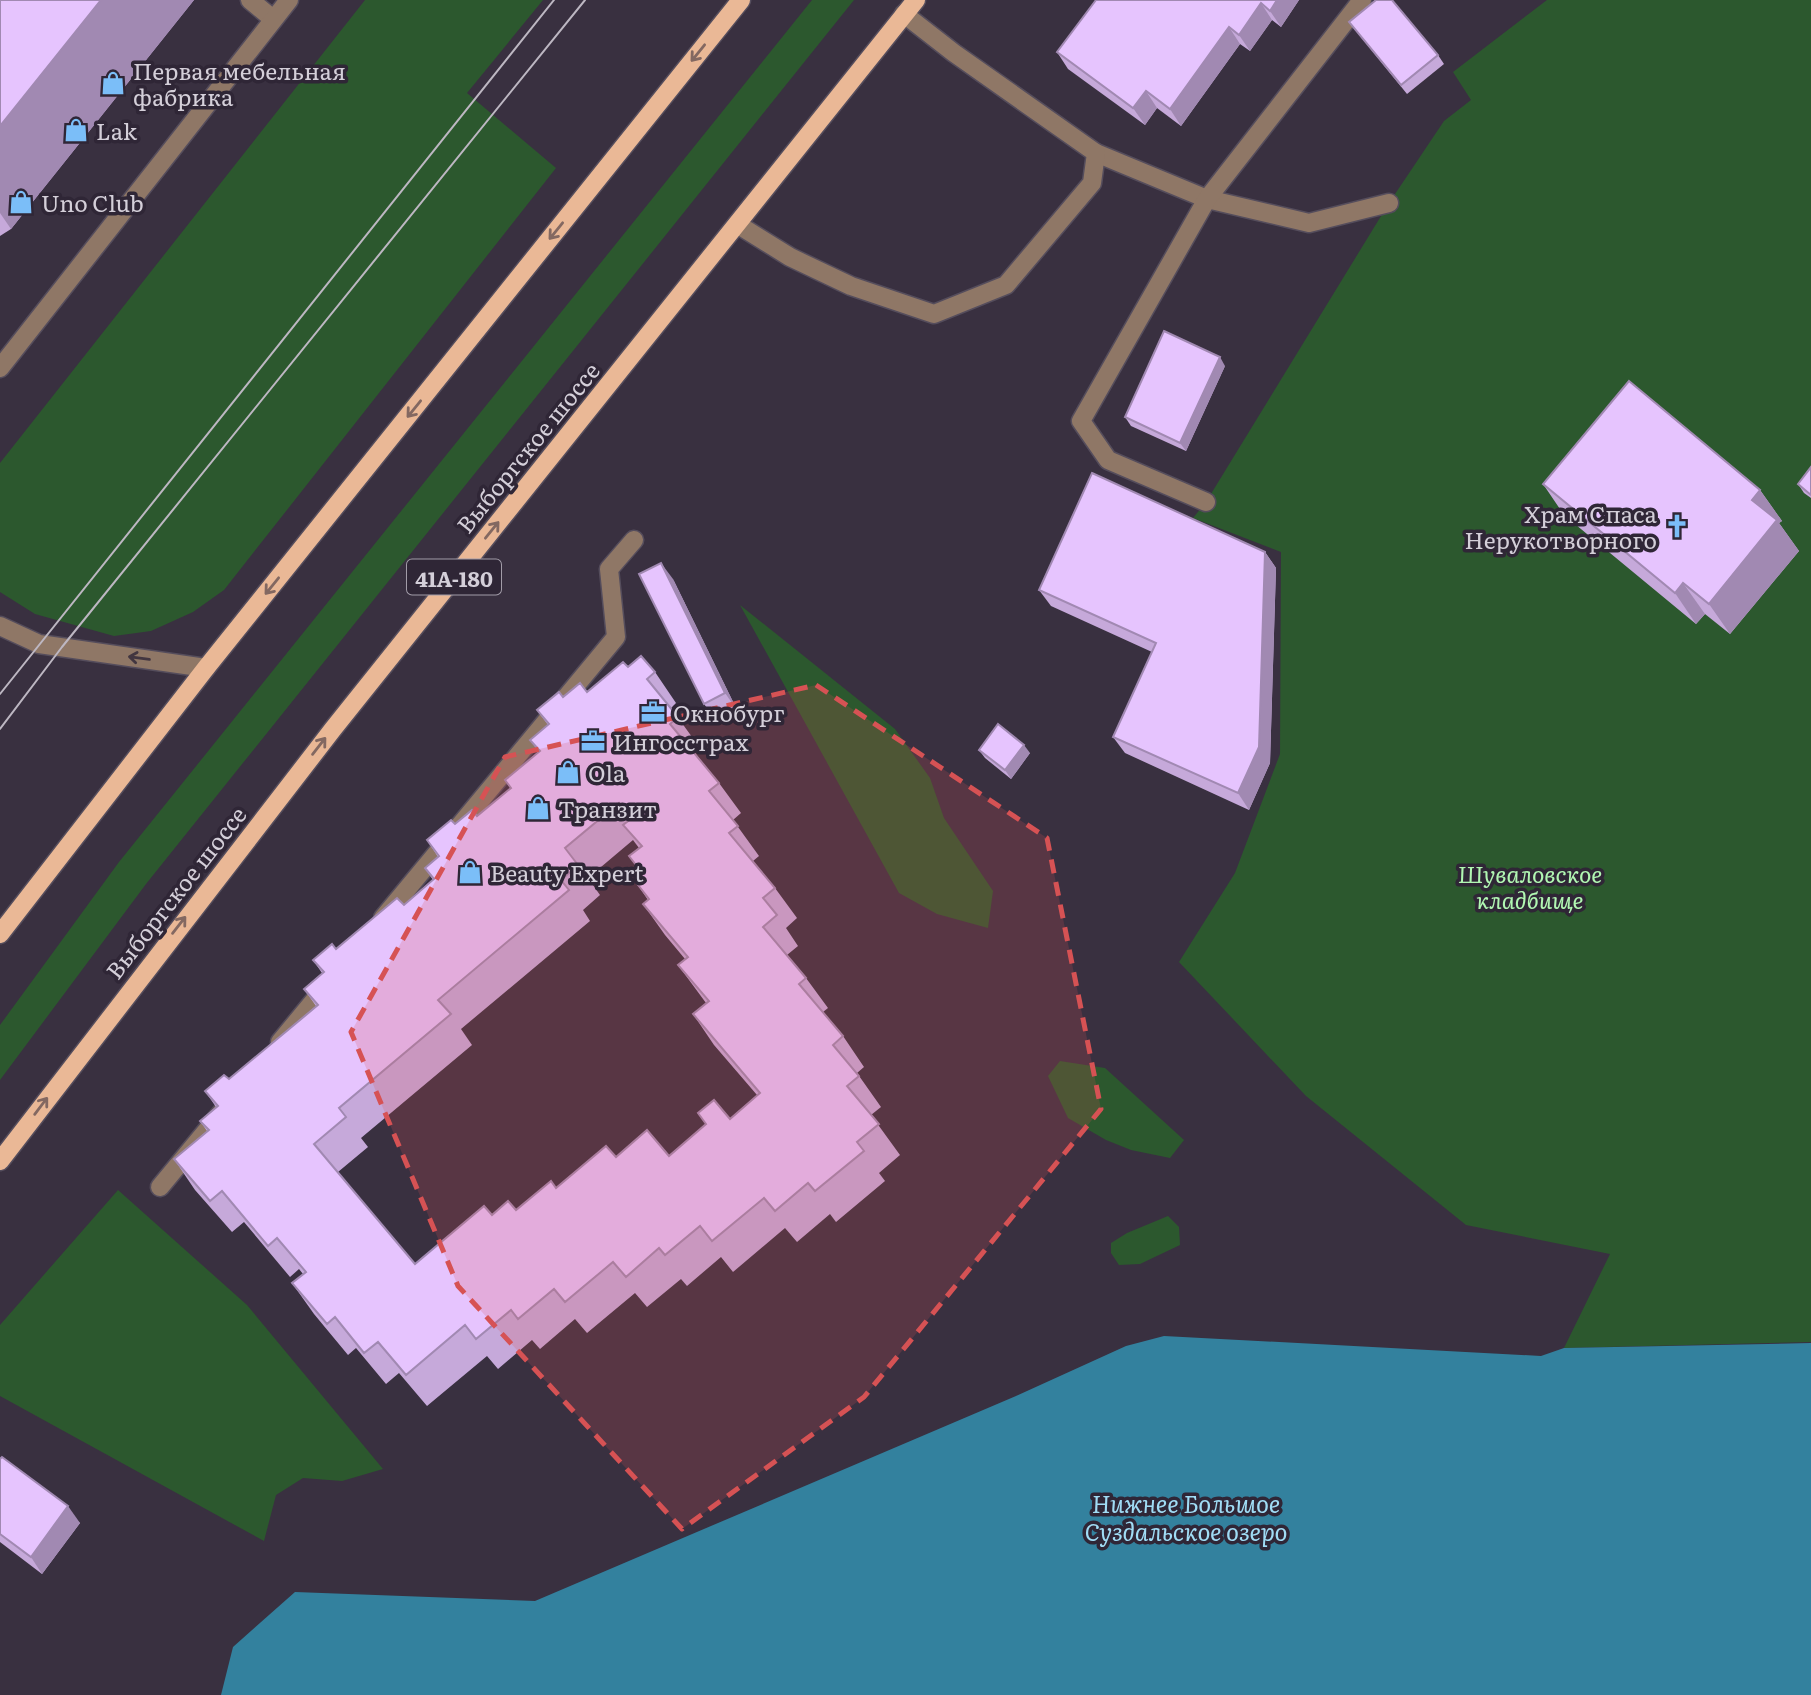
<svg xmlns="http://www.w3.org/2000/svg" width="1811" height="1695" font-family="Literata,serif">
<style>
.green{fill:#2c582e}
.water{fill:#33819e}
.lines{fill:none;stroke-linecap:round;stroke-linejoin:round}
.minor-casing{stroke:#554d5c;stroke-width:21}
.major-casing{stroke:#554d5c;stroke-width:21}
.minor{stroke:#8f7766;stroke-width:18}
.major{stroke:#eab896;stroke-width:18}
.tram{stroke:#bdb7c2;stroke-width:2}
.wall{fill:#c6a9da;fill-rule:evenodd}
.shaded-wall{fill:#a189b2}
.building{fill:#e6c4fe;stroke:#a189b2;stroke-width:2;fill-rule:evenodd}
.oneway{stroke:#836861}
.oneway2{stroke:#423640}
.marked{fill:#d65254;fill-opacity:0.2;stroke:#d65254;stroke-width:5;stroke-dasharray:14 9;stroke-linejoin:round}
.labels{text-anchor:middle;dominant-baseline:central;stroke-width:7;stroke-linejoin:round;paint-order:stroke}
.shield{fill:#2f2636;stroke:#a29ca8;stroke-width:2}
.shield-label{font-size:21px;font-weight:bold;fill:#d4cfd9}
.poi-label{font-size:23px;fill:#d4cfd9;stroke:#2f2636;text-anchor:start}
.street-label{font-size:23px;fill:#d4cfd9;stroke:#2f2636}
.park-label{font-size:23px;font-style:italic;fill:#b1f7b2;stroke:#2f2636}
.water-label{font-size:24px;font-style:italic;fill:#a0dcf5;stroke:#2f2636}
</style>
<rect width="100%" height="100%" fill="#393040"/>
<g class="green">
<polygon points="365,0 543,0 467,93 556,168 224,590 193,612 151,631 114,636 35,614 0,592 0,463"/>
<polygon points="812,0 854,0 146,884 0,1080 0,1025 119,862"/>
<polygon points="1547,0 1811,0 1811,1342 1564,1348 1610,1254 1466,1225 1306,1096 1179,962 1235,873 1280,754 1281,552 1193,518 1206,502 1389,203 1444,121 1471,100 1453,72"/>
<polygon points="740,605 895,729 930,778 944,818 993,891 988,928 937,914 899,893"/>
<polygon points="1060,1061 1105,1068 1184,1140 1170,1158 1131,1150 1106,1140 1068,1118 1048,1076"/>
<polygon points="118,1190 247,1305 383,1469 342,1481 303,1478 276,1495 264,1541 0,1396 0,1325"/>
<polygon points="1168,1216 1179,1227 1180,1245 1140,1264 1119,1265 1111,1253 1111,1243 1127,1233"/>
</g>
<polygon class="water" points="1164,1336 1541,1356 1564,1348 1811,1343 1811,1695 221,1695 233,1647 295,1592 535,1601 1016,1396 1126,1346"/>
<g class="lines">
<g class="minor-casing">
<g id="minor">
<polyline points="250,0 273,19"/>
<polyline points="1096,153 1207,199 1309,223 1389,203"/>
<polyline points="737,224 790,257 851,286 934,314 1006,285 1092,183 1096,153 954,53 904,14"/>
<polyline points="0,368 289,0"/>
<polyline points="1206,502 1108,460 1081,421 1207,199 1362,0"/>
<polyline points="0,626 39,644 206,668"/>
<polyline points="383,918 616,637 609,569 634,540"/>
<polyline points="280,1042 327,985"/>
<polyline points="160,1187 222,1112"/>
</g>
</g>
<g class="major-casing">
<g id="major">
<polyline points="0,934 206,668 741,0"/>
<polyline points="0,1161 333,729 916,0"/>
</g>
</g>
<use href="#minor" class="minor"/>
<use href="#major" class="major"/>
<g class="tram">
<polyline points="0,694 554,0"/>
<polyline points="0,729 62,647 585,0"/>
</g>
</g>
<g class="wall">
<polygon points="0,0 194,0 11,229 0,236"/>
<polygon points="1096,0 1299,0 1281,27 1272,20 1250,51 1240,44 1181,126 1157,108 1145,125 1068,69 1057,52"/>
<polygon points="1349,22 1438,55 1444,64 1407,94"/>
<polygon points="1225,366 1186,451 1131,426 1125,417"/>
<polygon points="1811,467 1811,498 1804,493 1798,484"/>
<polygon points="1543,484 1760,490 1782,521 1779,523 1799,551 1730,634 1705,614 1696,624 1564,515"/>
<polygon points="1265,552 1276,568 1270,763 1249,810 1125,753 1113,737 1152,652 1051,606 1039,590"/>
<polygon points="673,579 737,710 716,720 704,704"/>
<path d="M 628,667 L 655,672 L 676,703 L 671,708 L 700,748 L 694,752 L 719,783 L 741,813 L 733,820 L 759,856 L 753,861 L 775,888 L 797,918 L 786,928 L 798,946 L 787,955 L 806,978 L 828,1008 L 823,1012 L 843,1036 L 864,1067 L 857,1073 L 881,1107 L 871,1115 L 900,1155 L 879,1173 L 885,1181 L 836,1222 L 830,1214 L 797,1242 L 785,1228 L 733,1272 L 721,1257 L 687,1286 L 681,1279 L 647,1307 L 635,1293 L 587,1333 L 575,1319 L 540,1349 L 532,1340 L 498,1369 L 487,1356 L 427,1406 L 399,1373 L 386,1384 L 356,1348 L 348,1355 L 314,1314 L 292,1283 L 303,1274 L 299,1269 L 290,1277 L 244,1222 L 232,1232 L 195,1190 L 174,1159 L 207,1131 L 200,1121 L 216,1107 L 205,1091 L 229,1079 L 316,1006 L 304,989 L 322,973 L 313,960 L 336,949 L 404,905 L 433,880 L 425,868 L 438,857 L 427,840 L 455,824 L 477,816 L 511,789 L 505,780 L 539,752 L 530,740 L 548,725 L 537,710 L 563,697 L 587,692 ZM 633,840 L 639,848 L 629,856 L 642,875 L 635,881 L 648,900 L 643,904 L 665,935 L 685,959 L 678,965 L 706,1003 L 693,1014 L 714,1045 L 757,1095 L 730,1119 L 698,1113 L 706,1124 L 669,1156 L 616,1157 L 516,1210 L 492,1215 L 415,1264 L 338,1172 L 368,1147 L 361,1138 L 472,1045 L 461,1029 L 590,921 L 583,910 L 600,895 L 588,878 Z"/>
<polygon points="979,750 1030,753 1011,779 985,758"/>
<polygon points="0,1459 80,1523 42,1574 0,1542"/>
</g>
<g class="shaded-wall">
<polygon points="101,0 194,0 11,229 0,213 0,126"/>
<polygon points="1277,0 1299,0 1281,27 1270,11"/>
<polygon points="1261,3 1272,20 1250,51 1239,35"/>
<polygon points="1229,27 1240,44 1181,126 1170,109"/>
<polygon points="1146,91 1157,108 1145,125 1133,108"/>
<polygon points="1220,357 1225,366 1186,451 1180,443"/>
<polygon points="1760,490 1782,521 1779,523 1799,551 1730,634 1709,604 1752,500"/>
<polygon points="1265,552 1276,568 1270,763 1249,810 1238,793"/>
<polygon points="661,563 673,579 737,710 725,693"/>
<polygon points="1683,583 1705,614 1696,624 1675,593"/>
<polygon points="1024,745 1030,753 1011,779 1005,770"/>
<polygon points="68,1506 80,1523 42,1574 31,1557"/>
</g>
<g class="building">
<polygon points="0,0 101,0 0,126"/>
<polygon points="1096,0 1277,0 1270,11 1261,3 1239,35 1229,27 1170,109 1146,91 1133,108 1057,52"/>
<polygon points="1376,0 1392,0 1438,55 1401,85 1349,22"/>
<polygon points="1164,331 1220,357 1180,443 1125,417"/>
<polygon points="1629,381 1760,490 1752,500 1777,520 1709,604 1683,583 1675,593 1543,484"/>
<polygon points="1811,467 1811,495 1798,484"/>
<polygon points="1092,473 1265,552 1259,747 1238,793 1113,737 1156,643 1039,590"/>
<polygon points="661,563 725,693 704,704 639,574"/>
<path d="M 641,656 L 655,672 L 647,679 L 678,717 L 670,724 L 719,783 L 709,791 L 738,826 L 729,833 L 775,888 L 763,898 L 777,915 L 763,927 L 806,978 L 799,984 L 843,1036 L 833,1045 L 859,1076 L 847,1086 L 879,1124 L 857,1142 L 864,1151 L 815,1191 L 808,1183 L 775,1211 L 764,1198 L 712,1241 L 700,1226 L 665,1255 L 659,1248 L 626,1277 L 613,1262 L 565,1302 L 554,1289 L 518,1319 L 511,1310 L 476,1339 L 465,1325 L 406,1375 L 378,1342 L 364,1353 L 335,1317 L 327,1324 L 292,1283 L 306,1272 L 277,1238 L 268,1246 L 222,1191 L 210,1201 L 174,1159 L 209,1130 L 200,1121 L 218,1106 L 205,1091 L 224,1075 L 229,1079 L 318,1005 L 304,989 L 324,972 L 313,960 L 332,944 L 336,949 L 397,898 L 404,905 L 434,879 L 425,868 L 439,856 L 427,840 L 451,820 L 455,824 L 472,810 L 477,816 L 511,788 L 505,780 L 540,751 L 530,740 L 549,724 L 537,710 L 559,692 L 563,697 L 580,683 L 587,692 L 623,662 L 628,667 ZM 619,803 L 632,818 L 623,825 L 642,846 L 629,856 L 643,874 L 635,881 L 649,899 L 643,904 L 688,957 L 678,965 L 709,1001 L 693,1014 L 760,1093 L 730,1119 L 714,1100 L 698,1113 L 706,1124 L 669,1156 L 647,1130 L 616,1157 L 606,1146 L 556,1188 L 551,1181 L 516,1210 L 508,1201 L 492,1215 L 484,1206 L 415,1264 L 314,1144 L 346,1117 L 339,1108 L 451,1014 L 438,1000 L 569,890 L 561,880 L 578,865 L 565,848 Z"/>
<polygon points="998,724 1024,745 1005,770 979,750"/>
<polygon points="2,1457 68,1506 31,1557 0,1534 0,1459"/>
</g>
<defs><path id="oneway-shaft" d="M-6 0H5M1.5-3L5.5 0L1.5 3" fill="none" stroke-width="1.6" stroke-linecap="round" stroke-linejoin="round" transform="scale(1.75)"/></defs>
<g class="oneway">
<use href="#oneway-shaft" transform="translate(698 53) rotate(129)"/>
<use href="#oneway-shaft" transform="translate(556 231) rotate(129)"/>
<use href="#oneway-shaft" transform="translate(414 409) rotate(129)"/>
<use href="#oneway-shaft" transform="translate(492 530) rotate(-51)"/>
<use href="#oneway-shaft" transform="translate(272 586) rotate(129)"/>
<use href="#oneway-shaft" transform="translate(319 746) rotate(-52)"/>
<use href="#oneway-shaft" transform="translate(179 925) rotate(-52)"/>
<use href="#oneway-shaft" transform="translate(41 1106) rotate(-53)"/>
</g>
<use class="oneway2" href="#oneway-shaft" transform="translate(139 658) rotate(-172)"/>
<path class="marked" d="M 816,685 L 1047,838 L 1101,1109 L 864,1397 L 682,1529 L 458,1286 L 351,1032 L 505,757 Z"/>
<defs>
<g id="shop-bare" transform="scale(1.89)"><path d="M-5-2.5h2.3a2.7 3.5 0 0 1 5.4 0H5L5.5 6h-11ZM-1.5-2.5h3a1.5 2.3 0 0 0-3 0Z" fill="#7bbef8" stroke="#2f2636" stroke-width="2.5" paint-order="stroke"/></g>
<g id="church-bare" transform="scale(1.89)"><path d="M-1.2-6h2.4v3.5h3.3v2.4h-3.3V6h-2.4V-.1h-3.3v-2.4h3.3Z" fill="#7bbef8" stroke="#2f2636" stroke-width="2.5" paint-order="stroke"/></g>
<g id="office-bare" transform="scale(1.89)"><path d="M-6-3h4V-5.5h4V-3h4V5H-6ZM-1-4.5V-3h2v-1.5ZM-6 0V1H6V0Z" fill="#7bbef8" stroke="#2f2636" stroke-width="2.5" paint-order="stroke"/></g>
</defs>
<g fill-rule="evenodd">
<use href="#shop-bare" x="113" y="83"/>
<use href="#shop-bare" x="76" y="130"/>
<use href="#shop-bare" x="21" y="202"/>
<use href="#church-bare" x="1677" y="526"/>
<use href="#office-bare" x="653" y="712"/>
<use href="#office-bare" x="593" y="741"/>
<use href="#shop-bare" x="568" y="772"/>
<use href="#shop-bare" x="538" y="808"/>
<use href="#shop-bare" x="470" y="872"/>
</g>
<g class="labels">
<rect class="shield" x="407" y="559.5" width="94" height="35" rx="5"/>
<g class="shield-label">
<text x="454" y="577">41А-180</text>
</g>
<g class="poi-label">
<text x="133" y="70">Первая мебельная<tspan x="133" dy="26">фабрика</tspan></text>
<text x="96" y="130">Lak</text>
<text x="41" y="202">Uno Club</text>
<text x="1657" y="513" text-anchor="end">Храм Спаса<tspan x="1657" dy="26">Нерукотворного</tspan></text>
<text x="673" y="712">Окнобург</text>
<text x="613" y="741">Ингосстрах</text>
<text x="588" y="772">Ola</text>
<text x="558" y="808">Транзит</text>
<text x="490" y="872">Beauty Expert</text>
</g>
<g class="street-label">
<text transform="translate(527 447) rotate(-51)">Выборгское шоссе</text>
<text transform="translate(175 892) rotate(-52)">Выборгское шоссе</text>
</g>
<g class="park-label">
<text x="1530" y="873">Шуваловское<tspan x="1530" dy="26">кладбище</tspan></text>
</g>
<g class="water-label">
<text x="1186" y="1502">Нижнее Большое<tspan x="1186" dy="28">Суздальское озеро</tspan></text>
</g>
</g>
</svg>
